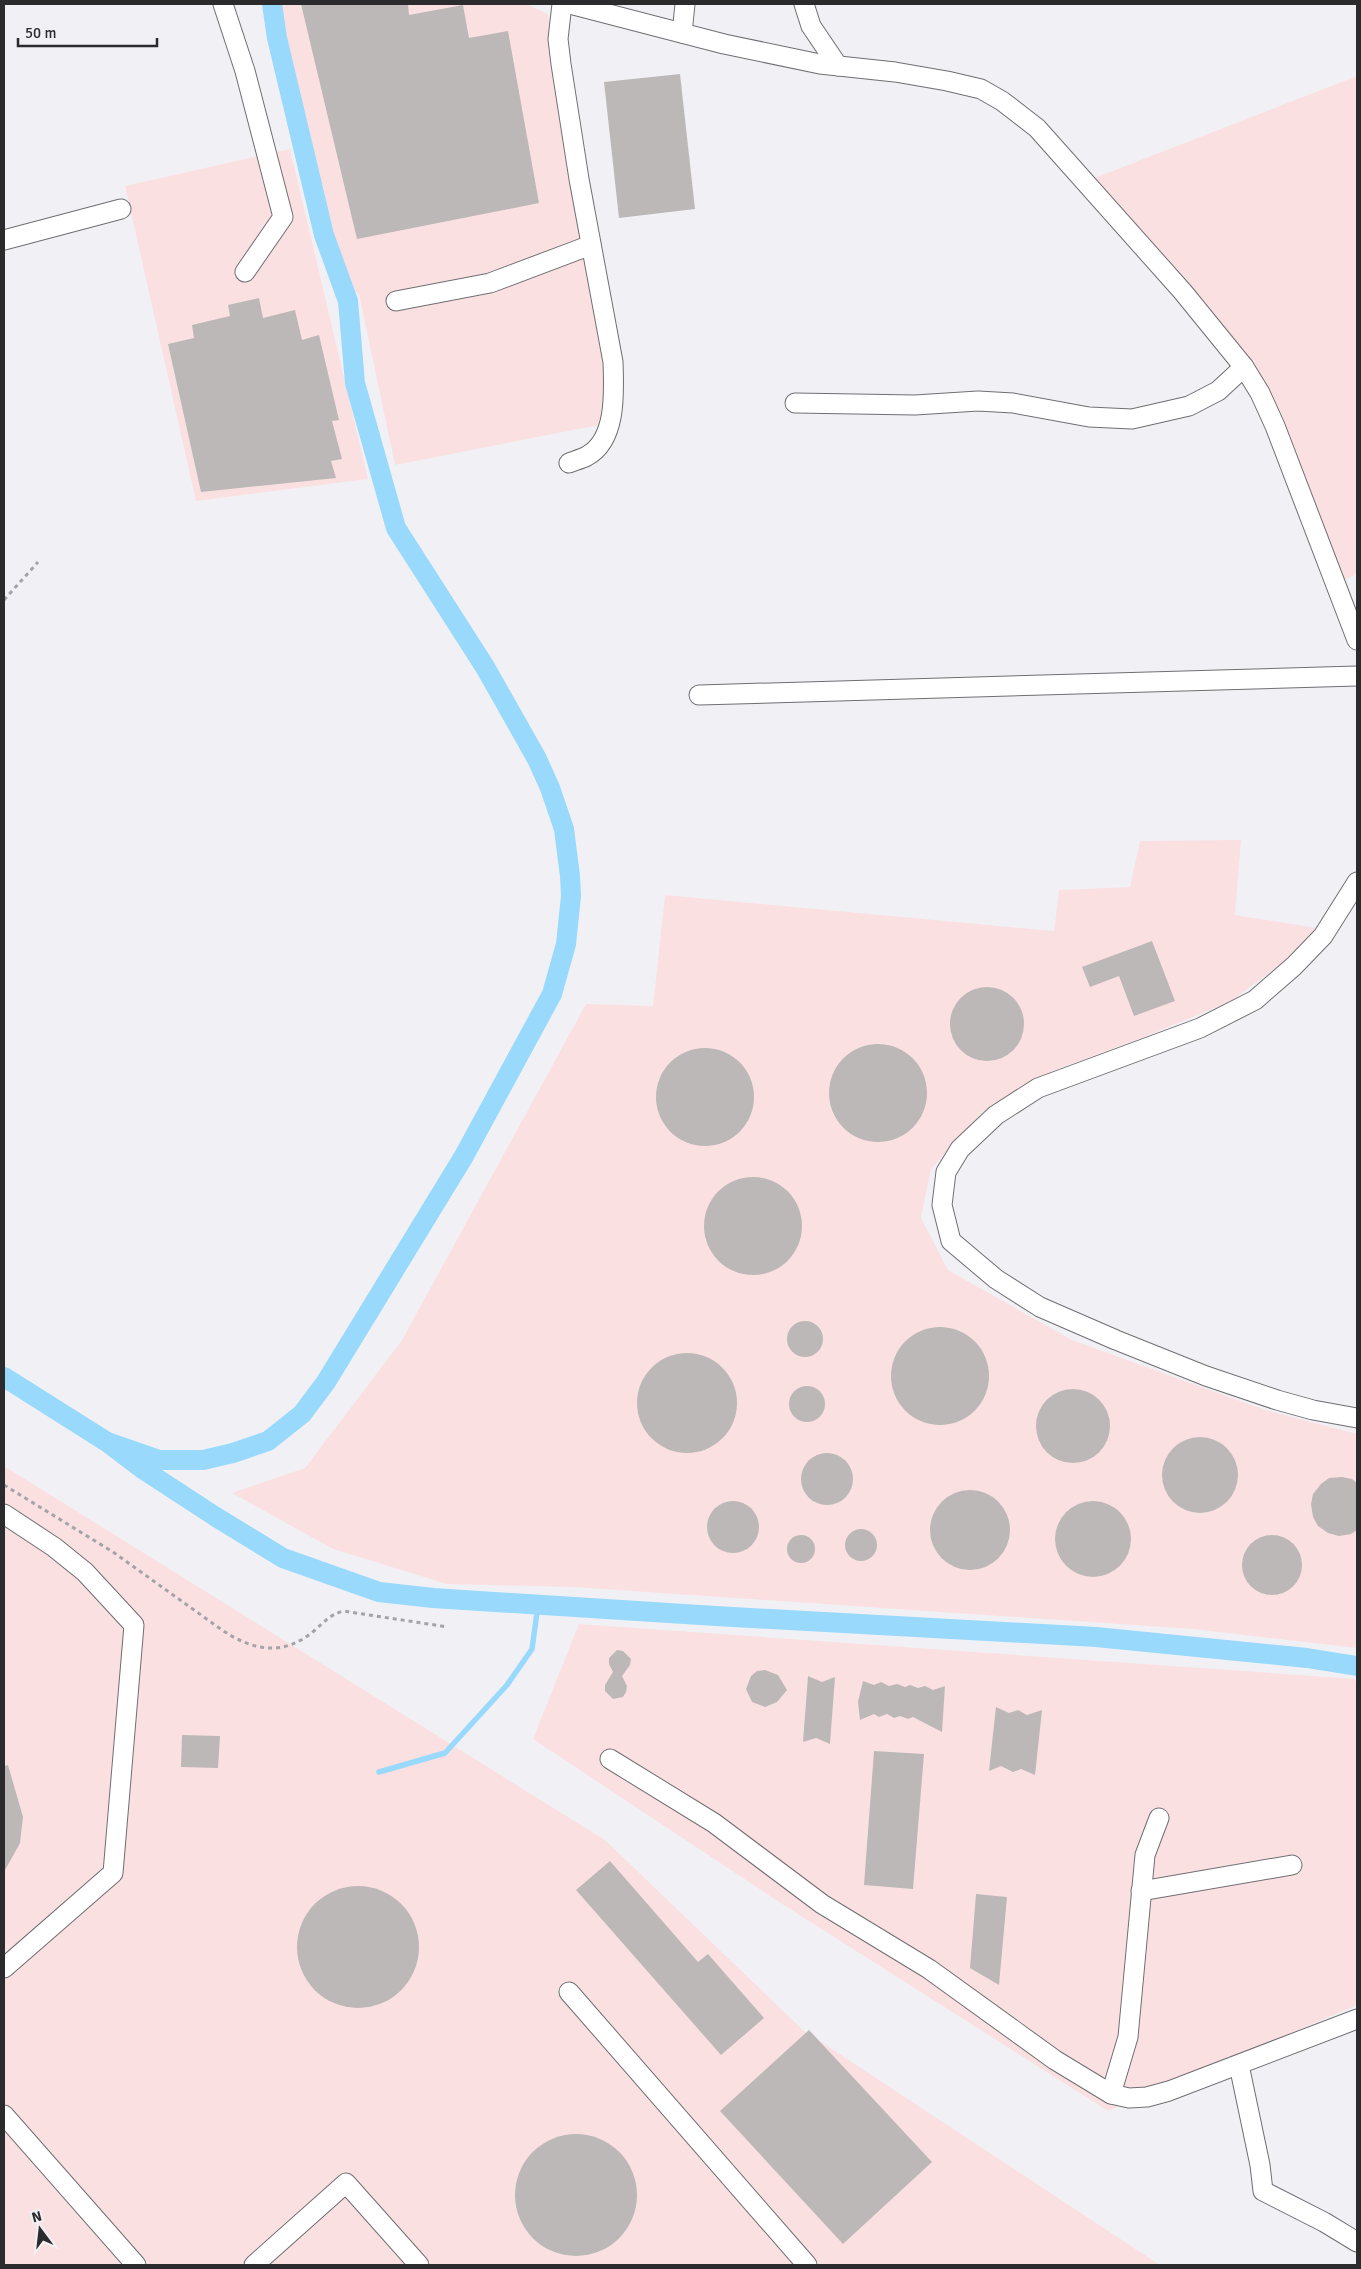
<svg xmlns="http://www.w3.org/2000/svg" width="1361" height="2269" font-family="Signika,sans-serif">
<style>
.industrial{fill:#fbe0e2}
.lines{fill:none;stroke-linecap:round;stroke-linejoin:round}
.stream{stroke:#98d9fc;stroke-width:5.5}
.canal{stroke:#98d9fc;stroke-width:20}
.building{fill:#bcb8b7}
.minor-casing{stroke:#6f6e72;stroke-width:21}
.path{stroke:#a4a4a8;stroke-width:3;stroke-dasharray:4 4;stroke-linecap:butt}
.minor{stroke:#fff;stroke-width:19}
</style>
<rect width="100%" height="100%" fill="#f1f1f5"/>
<g class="industrial">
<polygon points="274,4 526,4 548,14 611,388 604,424 395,465 359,294 345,286 328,236"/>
<polygon points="1357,76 1357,574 1344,580 1277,412 1092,179"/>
<polygon points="290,149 368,479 196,501 125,186"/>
<polygon points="1241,840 1235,915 1317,928 1280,965 1231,1001 1142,1038 1055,1070 982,1112 931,1169 921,1218 948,1270 1072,1340 1265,1410 1357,1434 1357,1648 1193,1629 573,1587 447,1584 333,1549 232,1493 305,1468 402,1340 586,1004 653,1006 665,895 1054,931 1059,890 1130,887 1140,841"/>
<polygon points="4,1466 605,1840 803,2030 1160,2265 4,2265"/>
<polygon points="579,1624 1355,1679 1357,1687 1357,2005 1108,2111 779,1902 533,1739"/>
</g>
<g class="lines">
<polyline class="stream" points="379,1772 445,1753 507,1685 532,1649 538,1605"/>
<g class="canal">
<polyline points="4,1377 107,1442 144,1470 216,1517 283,1558 379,1592 433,1598 716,1616 1096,1637 1307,1658 1357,1666"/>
<polyline points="107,1442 159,1460 203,1460 233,1453 268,1441 302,1414 326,1382 464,1156 552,994 566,944 571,896 570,876 564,829 550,788 537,759 485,667 396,528 355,383 348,301 324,235 277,38 272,4"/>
</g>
</g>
<g class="building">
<polygon points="301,4 408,4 409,15 463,5 469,38 508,31 539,203 357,239"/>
<polygon points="680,74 695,209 619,218 604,82"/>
<polygon points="259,298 263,318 295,310 302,340 319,335 339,420 332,421 342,459 331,461 336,478 201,492 168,344 194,338 192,325 230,316 228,305"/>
<polygon points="1152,941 1175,1001 1134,1016 1119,976 1090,987 1082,967"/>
<circle cx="987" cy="1024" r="37"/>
<circle cx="878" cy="1093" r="49"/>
<circle cx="705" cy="1097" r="49"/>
<circle cx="753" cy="1226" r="49"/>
<circle cx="805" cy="1339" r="18"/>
<circle cx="940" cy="1376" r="49"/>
<circle cx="687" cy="1403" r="50"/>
<circle cx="807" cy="1404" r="18"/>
<circle cx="1073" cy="1426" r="37"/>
<circle cx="1200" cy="1475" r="38"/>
<circle cx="827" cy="1479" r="26"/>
<polygon points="1342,1477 1352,1479 1357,1483 1357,1530 1351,1534 1339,1536 1328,1533 1318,1526 1313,1517 1311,1504 1313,1494 1321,1484 1329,1478"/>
<circle cx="970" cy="1530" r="40"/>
<circle cx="733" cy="1527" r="26"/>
<circle cx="1093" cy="1539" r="38"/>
<circle cx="861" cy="1545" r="16"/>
<circle cx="801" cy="1549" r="14"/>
<circle cx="1272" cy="1565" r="30"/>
<polygon points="617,1650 623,1651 631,1659 630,1665 622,1676 627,1686 626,1692 623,1697 613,1699 605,1691 605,1685 613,1672 609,1664 609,1658"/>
<polygon points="765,1670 778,1675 787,1690 777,1702 765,1707 752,1702 746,1689 751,1676 757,1671"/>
<polygon points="808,1676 822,1682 835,1677 830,1744 816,1738 803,1742"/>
<polygon points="863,1681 874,1685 881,1682 889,1686 897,1684 905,1687 910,1685 918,1688 925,1686 933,1690 945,1686 942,1732 913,1717 908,1719 900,1716 894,1718 887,1714 879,1717 874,1714 860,1720 858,1702"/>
<polygon points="996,1707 1009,1713 1018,1710 1027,1715 1042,1710 1035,1775 1021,1769 1013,1772 1001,1766 989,1771"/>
<polygon points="182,1735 220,1736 218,1768 181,1767"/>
<polygon points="874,1751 924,1754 913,1889 864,1885"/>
<polygon points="8,1765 23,1817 20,1843 4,1872 4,1766"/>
<polygon points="610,1861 698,1962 708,1954 764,2018 721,2055 576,1890"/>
<circle cx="358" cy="1947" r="61"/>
<polygon points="976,1894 1007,1897 999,1985 970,1968"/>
<polygon points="809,2030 932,2162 843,2244 720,2111"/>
<circle cx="576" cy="2195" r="61"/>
</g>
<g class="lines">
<g class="minor-casing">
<g id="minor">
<polyline points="223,4 245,71 283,217 245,272"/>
<path d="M 562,4 L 558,39 L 561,64 L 579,179 L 613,362 C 614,391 617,440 587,456 C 581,459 574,461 569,463"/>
<polyline points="570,4 724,44 820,64 895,72 947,81 981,89 1002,101 1037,128 1183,292 1244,367 1260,393 1275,426 1357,640"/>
<polyline points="804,4 811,26 838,66"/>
<polyline points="682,33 685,4"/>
<polyline points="4,240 121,209"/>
<polyline points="396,301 490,283 591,245"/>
<polyline points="795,403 915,405 978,401 1013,403 1089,417 1132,419 1189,406 1218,391 1244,367"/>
<polyline points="699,695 1357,676"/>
<polyline points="1357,882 1323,936 1294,966 1255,1000 1200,1028 1038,1088 996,1115 960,1149 946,1172 942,1205 951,1241 996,1279 1040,1307 1116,1340 1206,1376 1277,1400 1313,1410 1357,1418"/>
<polyline points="4,1514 54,1547 85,1572 134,1625 113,1873 4,1968"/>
<polyline points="610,1759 714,1823 822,1904 929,1969 1055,2060 1111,2094 1129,2098 1147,2097 1169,2091 1357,2019"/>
<polyline points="1141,1891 1292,1865"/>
<polyline points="569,1992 807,2265"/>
<polyline points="1239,2065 1260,2165 1263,2191 1324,2222 1357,2242"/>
<polyline points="1111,2094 1128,2037 1145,1855 1159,1818"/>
<polyline points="4,2115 136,2265"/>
<polyline points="254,2265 346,2183 419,2265"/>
</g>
</g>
<g class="path">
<polyline points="4,600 38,562"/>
<path d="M 4,1485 L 113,1552 L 222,1630 C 253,1651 284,1657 315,1630 C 325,1621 330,1615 343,1611 L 448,1627"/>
</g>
<use href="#minor" class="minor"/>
</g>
<rect width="1361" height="2269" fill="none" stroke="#2b2b2d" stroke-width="10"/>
<g transform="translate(40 2229) rotate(345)" stroke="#f1f1f5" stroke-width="4" paint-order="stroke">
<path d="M0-4L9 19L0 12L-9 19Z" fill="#2b2b2d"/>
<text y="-8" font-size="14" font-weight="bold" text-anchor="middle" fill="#2b2b2d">N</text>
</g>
<path d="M18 38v8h139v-8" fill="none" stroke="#2b2b2d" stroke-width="2.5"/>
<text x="25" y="38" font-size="15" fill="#2b2b2d" stroke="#f1f1f5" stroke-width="4" paint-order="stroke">50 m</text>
</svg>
